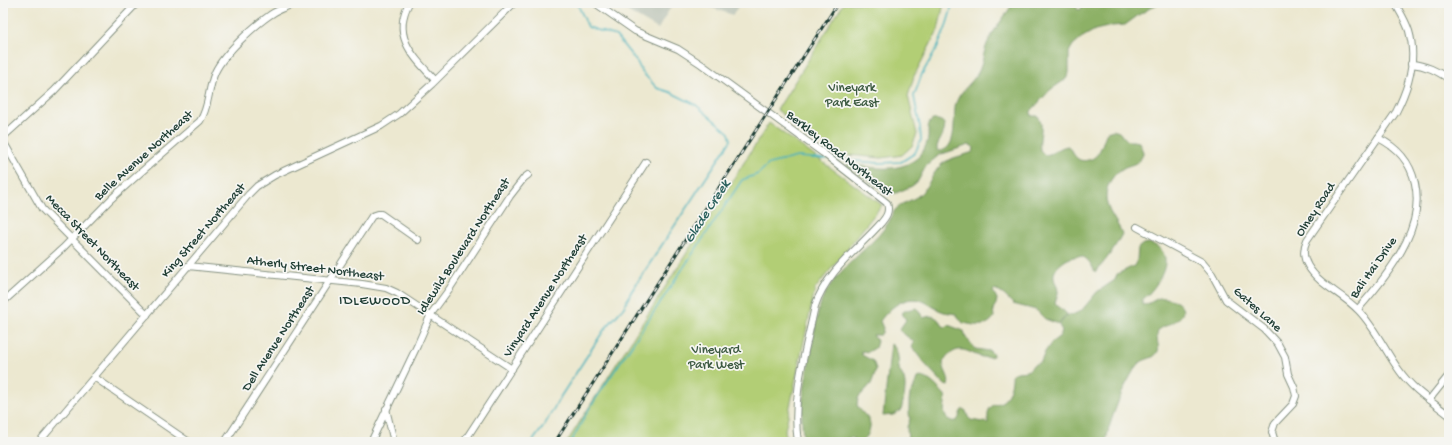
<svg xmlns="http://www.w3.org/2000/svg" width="1452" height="445" font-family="'Gochi Hand',sans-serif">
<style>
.industrial{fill:#c0c7ba}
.green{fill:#b2ce74;stroke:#688654}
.forest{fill:#8db166;stroke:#56774d}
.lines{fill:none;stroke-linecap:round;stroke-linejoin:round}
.stream{stroke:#42b1bc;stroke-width:1.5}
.minor-casing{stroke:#869282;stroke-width:8}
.minor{stroke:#fff;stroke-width:6}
.rail-casing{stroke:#1f3d34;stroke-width:3}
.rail{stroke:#f6f6f2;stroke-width:1.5;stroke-dasharray:4.5;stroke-linecap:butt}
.labels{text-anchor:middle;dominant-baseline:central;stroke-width:3.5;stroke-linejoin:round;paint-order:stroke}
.park-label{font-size:13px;fill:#3c5a41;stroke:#f6f6f2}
.street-label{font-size:13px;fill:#1f3d34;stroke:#f6f6f2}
.water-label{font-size:14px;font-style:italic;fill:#2a605d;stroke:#f6f6f2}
.neighbourhood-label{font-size:14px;letter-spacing:1px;fill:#1f3d34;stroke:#f6f6f2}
</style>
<rect width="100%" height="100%" fill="#f6f6f2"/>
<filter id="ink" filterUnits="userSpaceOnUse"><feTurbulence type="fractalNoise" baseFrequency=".025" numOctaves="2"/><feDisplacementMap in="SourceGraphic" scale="8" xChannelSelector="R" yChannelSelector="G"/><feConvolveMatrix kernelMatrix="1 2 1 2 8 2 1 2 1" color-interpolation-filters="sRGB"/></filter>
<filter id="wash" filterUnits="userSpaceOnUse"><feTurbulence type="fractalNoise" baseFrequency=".012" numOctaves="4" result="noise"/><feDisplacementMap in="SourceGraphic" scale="16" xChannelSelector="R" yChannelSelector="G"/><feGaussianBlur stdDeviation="0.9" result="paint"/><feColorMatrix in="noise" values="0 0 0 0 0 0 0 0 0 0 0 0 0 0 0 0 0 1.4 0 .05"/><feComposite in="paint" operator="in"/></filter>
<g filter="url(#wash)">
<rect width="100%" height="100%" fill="#ece8d0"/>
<g class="industrial">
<polygon points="613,3 673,3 658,29"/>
<polygon points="697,3 740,3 733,15"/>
</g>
<g class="green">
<polygon points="844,3 944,3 938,30 914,76 908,96 917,134 912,146 902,155 882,158 836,154 777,110"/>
<polygon points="769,123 882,205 815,289 785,430 787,442 567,442"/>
</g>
<g class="forest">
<path d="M 1013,3 L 1076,3 L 1077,9 L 1080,10 L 1082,7 L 1082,3 L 1159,3 L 1140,14 L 1125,25 L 1112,26 L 1095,30 L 1081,38 L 1073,45 L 1069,52 L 1069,73 L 1066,79 L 1050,90 L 1031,111 L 1031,116 L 1038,116 C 1045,125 1038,139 1040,150 L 1045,155 C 1054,154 1059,147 1068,146 C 1071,150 1074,156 1078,159 C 1081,161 1085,161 1088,160 C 1101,158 1102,142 1107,132 L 1113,130 L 1119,132 L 1128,141 L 1134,141 L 1139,142 L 1143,152 C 1143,154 1142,156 1141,158 C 1138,164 1130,165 1125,167 C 1114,173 1106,184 1106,197 C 1106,211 1118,222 1122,234 C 1114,249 1106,261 1095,272 C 1088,257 1082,252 1066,260 C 1062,263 1057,266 1055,271 C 1051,278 1058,285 1058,292 C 1058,296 1055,300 1055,304 C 1059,309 1064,310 1067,314 L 1059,324 L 1045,319 L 1036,310 L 1013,304 L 1004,295 L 995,289 L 993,291 L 997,299 L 996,304 L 993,309 L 994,317 C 986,329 975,325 963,323 L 956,314 C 952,313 948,313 944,312 C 937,310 931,305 925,302 C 907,293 890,307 880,321 L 883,328 L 882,333 L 880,335 L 873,335 L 877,341 L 875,348 L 868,352 L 861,351 L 862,355 L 873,361 L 876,369 L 874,376 L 871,384 L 858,398 L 857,405 C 863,416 875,419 868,434 C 867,437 864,439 863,442 L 856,442 L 853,438 C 849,437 846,438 843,442 L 804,442 C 798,408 807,374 813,340 C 816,323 818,305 827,290 C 840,269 862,253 879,235 C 883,230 888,224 891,218 C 893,216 893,212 895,210 C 901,203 911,201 918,196 C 929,187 932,173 942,164 C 951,157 963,156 973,152 L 974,148 L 972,146 L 969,145 L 939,155 L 926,166 L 918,181 L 912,186 L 896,193 L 886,193 L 847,166 L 847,164 C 870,167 896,174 916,159 C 922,155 927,145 928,138 C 929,131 925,118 938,120 C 952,123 940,139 937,146 L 937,150 L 939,151 C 959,150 952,117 956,103 C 960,90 973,83 979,71 C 983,63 983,53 987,44 C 993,30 1005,17 1013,3 Z"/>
<path d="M 1149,243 C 1181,252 1158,287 1142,300 L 1142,305 C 1149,305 1154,299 1160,298 C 1172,296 1192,308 1178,319 C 1172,324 1164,326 1158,330 C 1155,340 1160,346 1158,351 C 1155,359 1146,358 1141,362 C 1127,374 1108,424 1106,442 L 908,442 L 907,427 L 910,419 L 909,413 L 909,401 L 910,394 L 913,390 L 917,378 C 927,374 938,388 945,395 C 947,403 939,417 952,421 C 959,423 959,416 961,411 L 963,409 L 966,411 L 968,417 L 971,420 L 988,423 C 988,418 987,410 991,407 C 994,404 999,404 1003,401 C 1009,396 1013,383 1012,374 C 1020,369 1028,375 1033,365 L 1041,362 L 1045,352 L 1052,342 L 1060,336 L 1062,331 L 1059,325 L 1067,315 L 1073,315 L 1082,310 L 1097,292 L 1115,280 L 1117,274 L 1134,266 L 1137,260 L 1138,248 L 1143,244 Z"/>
<path d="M 917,308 L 923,318 C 934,314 937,317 943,326 L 946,327 L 948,325 L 964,331 L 966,337 L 975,349 L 990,351 L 993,354 L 993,356 C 974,364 963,334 943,362 C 943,371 951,377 948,386 L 945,385 L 924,363 L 912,347 L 914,342 L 899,330 L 906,320 L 902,313 L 906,310 Z"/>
<path d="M 891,344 C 899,349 898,360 899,368 C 899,372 903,375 904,379 C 907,389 903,401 901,411 L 893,415 L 883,416 Z"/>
</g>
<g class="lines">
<g class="stream">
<polyline points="834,159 879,163 901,162 915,153 921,140 920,127 914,96 922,74 936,50 945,30 951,10 951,3"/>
<polyline points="532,442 544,426 559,399 604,330 624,307 631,292 731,140 729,133 696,105 670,92 657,88 642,72 637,62 616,36 588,27 577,3"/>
<polyline points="571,442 589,409 742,180 758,174 769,164 797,157 826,159"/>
</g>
</g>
</g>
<g filter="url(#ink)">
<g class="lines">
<g class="minor-casing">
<g id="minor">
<path d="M 409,3 C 391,37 414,57 435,80"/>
<path d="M 595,3 L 635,31 L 678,49 L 701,64 L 823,153 L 887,203 C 890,212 886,217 881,223 C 858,249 826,272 815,306 C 806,349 791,398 798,442"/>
<path d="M 1395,3 C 1400,12 1406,21 1409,31 C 1417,58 1409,87 1396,112 L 1307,240 C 1303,248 1303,258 1308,266 C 1319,285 1343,294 1358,310 C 1375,327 1385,351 1399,370 C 1412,389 1431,401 1449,415"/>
<path d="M 1411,64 C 1426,65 1437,71 1449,79"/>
<polyline points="3,137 54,91 137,3"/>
<polyline points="3,141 42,209 147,315"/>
<polyline points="1137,227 1202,262 1212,274 1226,300 1264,329 1278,344 1285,357 1288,374 1294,387 1296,396 1293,404 1275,423 1272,432 1275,442"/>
<polyline points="188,266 362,284 386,288 397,293 512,369"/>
<path d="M 3,302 L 63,248 L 111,199 L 140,173 L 200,121 C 209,108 208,90 214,75 C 220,57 254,26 270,15 C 278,9 288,6 298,3"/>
<path d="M 1358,309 C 1376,289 1394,267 1406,242 C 1425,203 1420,158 1378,138"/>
<polyline points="94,377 189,442"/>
<polyline points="1429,400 1449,375"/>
<polyline points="386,409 394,442"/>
<polyline points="39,442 249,194 257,186 275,175 381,126 399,114 432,84 514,3"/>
<polyline points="225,442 372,216 378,214 381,214 418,240"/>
<polyline points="371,442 417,346 431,314 450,288 510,196 524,178 528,175"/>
<polyline points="464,442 646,162"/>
</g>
</g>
<use href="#minor" class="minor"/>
<g class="rail-casing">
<polyline id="rail" points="555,442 838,3"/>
</g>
<use href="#rail" class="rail"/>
</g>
</g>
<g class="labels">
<g class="park-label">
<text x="852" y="88">Vineyark<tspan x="852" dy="15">Park East</tspan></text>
<text x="716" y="350">Vineyard<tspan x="716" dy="15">Park West</tspan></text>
</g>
<g class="street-label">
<text transform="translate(839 154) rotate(38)">Berkley Road Northeast</text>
<text transform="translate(144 156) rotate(-42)">Belle Avenue Northeast</text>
<text transform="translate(1316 210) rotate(-57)">Olney Road</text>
<text transform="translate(204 231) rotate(-49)">King Street Northeast</text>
<text transform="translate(92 243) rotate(46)">Mecca Street Northeast</text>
<text transform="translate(464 247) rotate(-57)">Idlewild Boulevard Northeast</text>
<text transform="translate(1374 268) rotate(-55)">Bali Hai Drive</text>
<text transform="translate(315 269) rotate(7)">Atherly Street Northeast</text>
<text transform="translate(546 296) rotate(-57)">Vinyard Avenue Northeast</text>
<text transform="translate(1257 310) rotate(42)">Gates Lane</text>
<text transform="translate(279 339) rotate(-57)">Dell Avenue Northeast</text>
</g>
<g class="water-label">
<text transform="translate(708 212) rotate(-57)">Glade Creek</text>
</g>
<g class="neighbourhood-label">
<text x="375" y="301">IDLEWOOD</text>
</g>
</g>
<rect width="1452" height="445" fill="none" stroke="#f6f6f2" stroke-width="16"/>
</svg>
